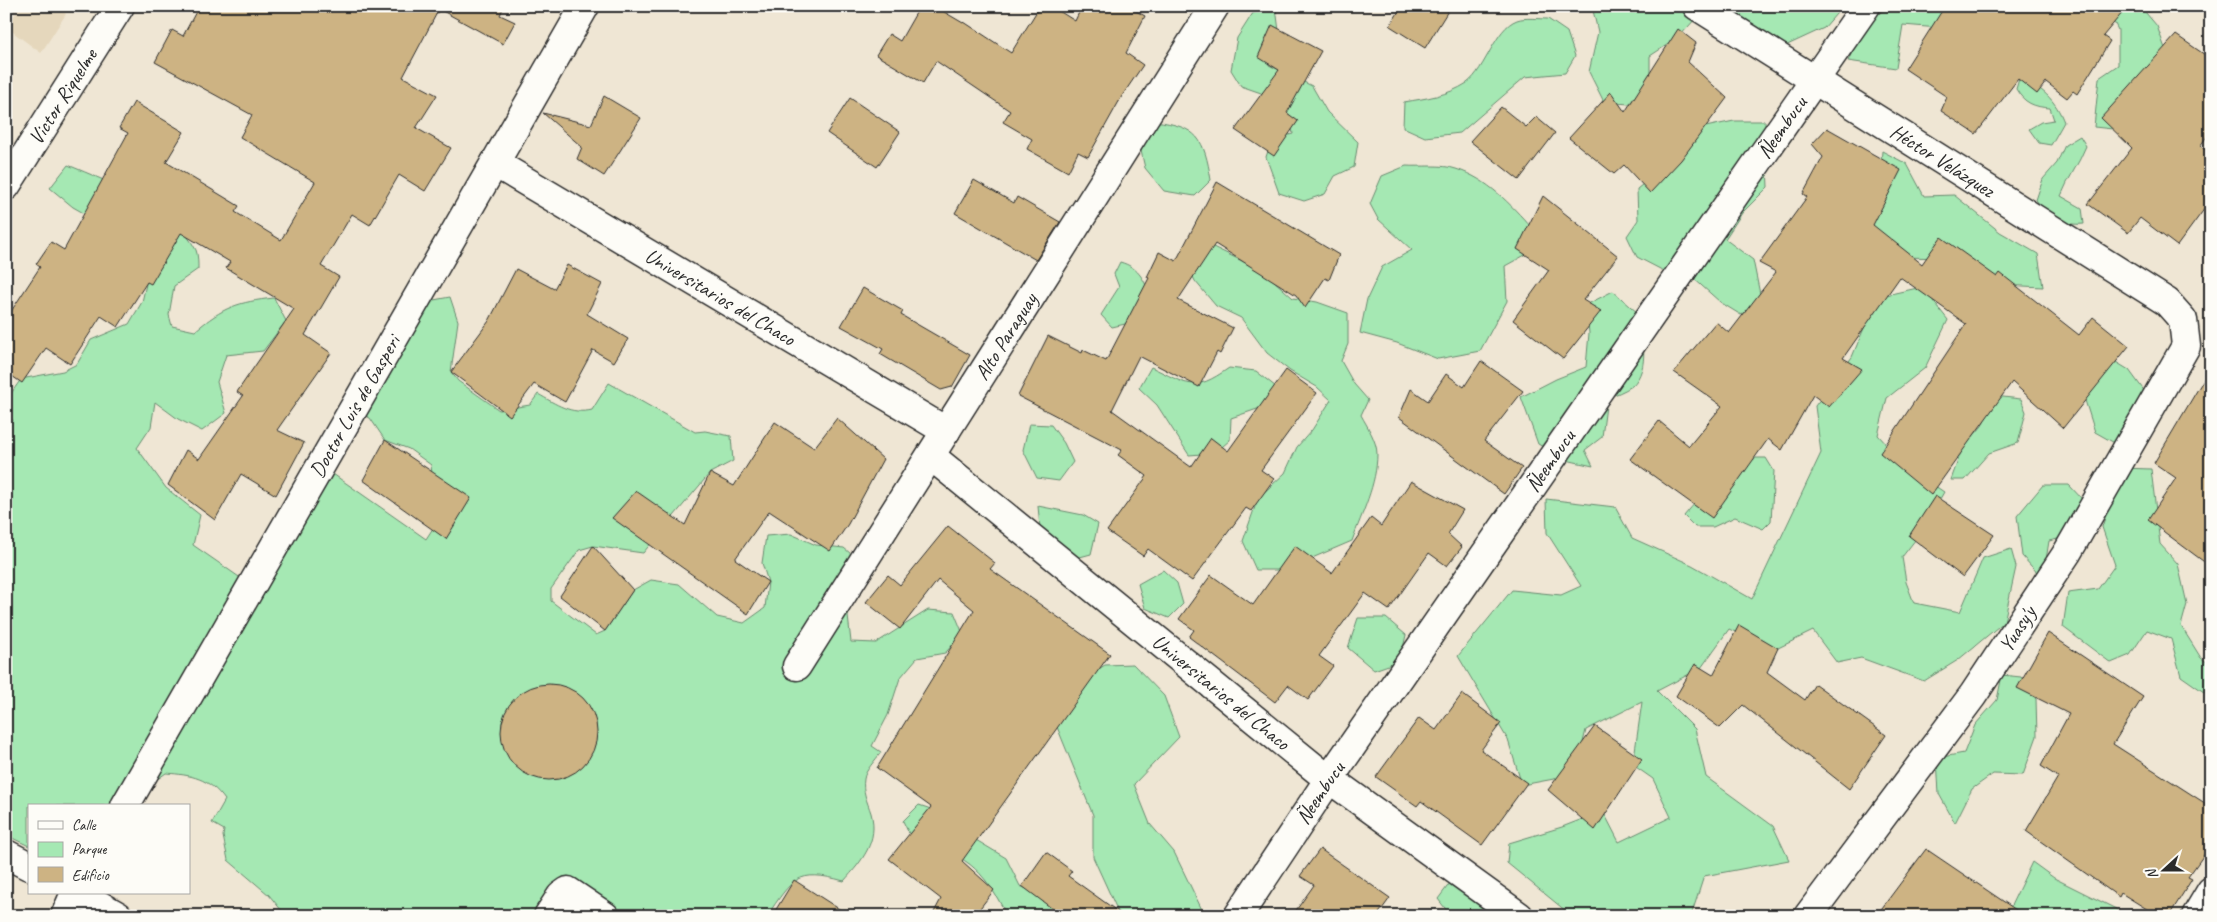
<svg xmlns="http://www.w3.org/2000/svg" width="2217" height="922" font-family="Caveat,sans-serif">
<style>
.built{fill:#e5d7bc}
.green{fill:#a5e8b3;stroke:#688a6f}
.building{fill:#cdb383;stroke:#2b2b2b}
.lines{fill:none;stroke-linecap:round;stroke-linejoin:round}
.minor-casing{stroke:#2b2b2b;stroke-width:31}
.tertiary-casing{stroke:#2b2b2b;stroke-width:31}
.trunk-casing{stroke:#2b2b2b;stroke-width:31}
.minor{stroke:#fdfcf7;stroke-width:28}
.tertiary{stroke:#fdfcf7;stroke-width:28}
.trunk{stroke:#fdfcf7;stroke-width:28}
.labels{text-anchor:middle;dominant-baseline:central;stroke-width:4.5;stroke-linejoin:round;paint-order:stroke}
.street-label{font-size:21px;fill:#2b2b2b;stroke:#fdfcf7}
</style>
<rect width="100%" height="100%" fill="#efe6d4"/>
<filter id="ink" filterUnits="userSpaceOnUse"><feTurbulence type="fractalNoise" baseFrequency=".02" numOctaves="2"/><feDisplacementMap in="SourceGraphic" scale="10" xChannelSelector="R" yChannelSelector="G"/><feConvolveMatrix kernelMatrix="1 2 1 2 8 2 1 2 1" color-interpolation-filters="sRGB"/></filter>
<g filter="url(#ink)">
<polygon class="built" points="21,6 57,6 66,14 41,53 6,27"/>
<g class="green">
<polygon points="1592,6 1688,6 1696,18 1679,37 1650,56 1650,81 1629,104 1604,102 1589,72 1598,32"/>
<polygon points="1716,6 1843,6 1824,28 1770,53"/>
<polygon points="1889,6 1962,6 1939,28 1903,25 1896,68 1848,61 1865,24"/>
<polygon points="2123,6 2140,6 2157,26 2168,57 2122,130 2094,127 2099,78 2118,65 2118,30 2109,12"/>
<polygon points="1276,8 1279,31 1264,45 1269,65 1312,86 1327,112 1358,142 1354,167 1335,176 1325,194 1304,201 1279,193 1266,157 1272,139 1293,134 1290,115 1261,93 1241,86 1231,70 1237,38 1253,13"/>
<path d="M 1548,19 L 1567,32 L 1575,56 L 1565,73 L 1525,77 L 1460,133 L 1425,137 L 1403,127 L 1404,102 C 1427,98 1447,96 1467,83 C 1486,69 1495,28 1517,20 C 1525,17 1539,19 1548,19 Z"/>
<path d="M 2019,79 C 2041,85 2056,101 2064,122 L 2051,145 L 2039,143 L 2029,129 L 2041,122 L 2054,120 L 2050,108 C 2034,107 2024,103 2016,89 Z"/>
<path d="M 1155,121 C 1198,127 1204,138 1211,180 L 1195,196 L 1164,191 L 1145,168 L 1138,138 Z"/>
<polygon points="1734,121 1765,121 1768,187 1742,213 1725,239 1753,260 1762,304 1741,315 1720,302 1692,277 1662,270 1637,257 1627,236 1638,220 1637,189 1659,171 1696,129"/>
<path d="M 2080,136 L 2086,146 C 2079,164 2068,178 2061,196 L 2082,208 L 2084,224 C 2062,226 2049,217 2036,200 L 2043,179 L 2057,163 L 2065,145 Z"/>
<polygon points="1882,151 1907,164 1924,196 1954,195 2000,232 2038,254 2043,287 1982,284 1949,258 1900,257 1864,229 1880,177"/>
<path d="M 68,165 C 109,182 175,208 196,250 C 198,255 198,263 198,269 L 174,286 L 169,315 L 172,326 L 195,331 C 223,307 238,302 274,298 L 286,321 L 263,351 L 226,355 L 217,382 L 226,413 L 202,431 L 178,419 L 155,402 L 151,427 L 137,448 L 166,488 L 200,515 L 193,545 L 242,579 L 264,589 L 333,474 L 426,539 L 437,522 L 431,465 L 409,449 L 385,440 L 370,418 L 362,414 L 423,302 L 450,297 L 458,321 L 451,372 L 458,381 L 499,410 L 530,405 L 538,394 C 556,404 571,415 592,410 L 609,383 L 695,432 L 705,431 L 731,436 L 733,461 L 710,473 L 643,553 L 593,546 L 579,550 L 551,589 L 551,601 L 596,635 L 605,631 L 633,590 L 651,580 L 679,584 L 717,617 L 744,623 L 765,608 L 768,582 L 762,563 L 766,536 L 791,534 L 816,545 L 844,548 L 863,564 L 848,616 L 851,642 L 876,643 L 928,610 L 954,612 L 963,634 L 945,653 L 917,658 L 900,678 L 888,715 L 872,746 L 881,752 C 876,760 865,770 864,779 C 862,791 867,801 871,813 C 879,841 862,861 844,881 C 797,868 792,879 767,916 L 590,916 L 586,899 L 545,916 L 286,916 L 269,895 L 228,860 L 223,836 L 224,830 L 212,823 L 225,800 C 209,778 192,775 166,773 L 145,788 L 134,806 L 29,806 L 29,846 L 6,835 L 6,417 L 13,421 C 1,401 10,396 21,379 L 63,371 L 77,364 L 91,340 L 129,324 L 142,302 L 148,275 L 103,224 L 73,207 L 50,188 Z"/>
<path d="M 1406,166 C 1421,167 1442,164 1456,169 C 1488,179 1510,204 1532,228 L 1525,255 L 1505,266 L 1507,301 L 1480,351 L 1438,359 L 1397,343 L 1360,333 L 1367,299 L 1382,267 L 1412,250 L 1378,219 L 1370,204 L 1382,176 Z"/>
<path d="M 1211,246 L 1263,271 L 1293,298 L 1317,302 L 1348,313 L 1348,344 L 1341,361 L 1354,384 L 1368,400 L 1361,415 C 1367,426 1377,441 1377,454 C 1377,484 1362,513 1352,541 L 1284,570 L 1256,570 L 1243,541 L 1258,498 L 1285,473 L 1297,447 L 1312,430 L 1331,400 L 1317,387 L 1290,371 L 1267,353 L 1241,318 L 1216,306 L 1195,281 L 1182,253 Z"/>
<path d="M 1120,262 C 1138,267 1143,278 1150,294 L 1134,322 L 1112,327 L 1101,315 L 1119,287 L 1114,274 Z"/>
<polygon points="1922,287 1948,320 1925,368 1887,398 1878,435 1907,467 1944,492 1919,535 1902,557 1906,582 1914,603 1960,612 1983,558 2011,549 2016,567 2004,622 1958,660 1924,681 1861,658 1837,663 1813,631 1774,650 1729,629 1701,668 1657,691 1695,729 1706,777 1773,826 1789,860 1704,876 1691,916 1648,916 1632,911 1621,916 1572,916 1507,863 1509,843 1562,827 1603,811 1619,842 1671,817 1653,779 1633,765 1642,702 1586,730 1575,775 1522,785 1508,740 1458,656 1512,590 1561,595 1581,586 1547,533 1546,499 1615,507 1632,538 1692,565 1752,599 1821,453 1815,406 1852,357 1877,297"/>
<path d="M 1613,291 L 1639,314 C 1642,335 1651,368 1632,386 C 1625,391 1614,395 1607,398 L 1602,437 L 1585,450 L 1593,466 L 1566,460 L 1538,444 L 1521,397 L 1556,379 L 1586,367 L 1589,333 L 1586,305 Z"/>
<polygon points="2106,356 2129,370 2148,396 2127,450 2095,432 2083,394"/>
<path d="M 1151,367 C 1188,384 1192,394 1229,368 L 1256,371 L 1276,387 L 1266,406 L 1231,418 L 1230,440 L 1215,453 L 1189,455 L 1157,405 L 1139,388 Z"/>
<polygon points="1994,396 2021,399 2026,412 2018,443 1989,453 1965,480 1951,480 1962,449 1982,426"/>
<polygon points="1029,424 1051,425 1064,443 1073,462 1059,481 1037,478 1023,450"/>
<path d="M 1756,458 L 1766,458 L 1774,471 L 1771,521 L 1763,529 L 1735,517 L 1713,527 L 1695,527 L 1684,516 C 1702,493 1730,471 1756,458 Z"/>
<polygon points="2121,468 2151,469 2160,544 2178,564 2187,604 2181,626 2201,658 2211,665 2211,697 2181,676 2171,639 2147,630 2130,655 2111,663 2063,627 2068,593 2098,589 2115,565 2102,527"/>
<polygon points="2043,485 2069,485 2083,500 2084,533 2049,541 2043,579 2022,556 2017,516"/>
<polygon points="1038,506 1083,515 1098,524 1091,554 1065,561 1041,539"/>
<polygon points="1163,570 1177,583 1183,604 1169,618 1145,608 1138,584"/>
<polygon points="1358,618 1386,618 1406,635 1400,661 1374,670 1348,648"/>
<polygon points="1133,664 1164,696 1179,737 1134,784 1150,824 1174,852 1205,916 1120,916 1093,857 1093,815 1055,722 1067,689 1105,665"/>
<polygon points="2002,675 2021,677 2036,699 2037,736 2023,775 1993,774 1972,789 1955,823 1939,794 1937,758 1964,753 1975,725 1997,700"/>
<path d="M 919,805 L 949,815 L 976,840 L 1006,858 L 1020,886 L 1052,900 L 1066,916 L 1007,916 C 982,866 965,854 912,840 L 903,821 Z"/>
<polygon points="2032,862 2054,878 2116,909 2121,916 2006,916"/>
<polygon points="1453,879 1503,916 1451,916 1438,899"/>
</g>
<g class="building">
<polygon points="199,6 504,6 500,15 515,22 503,44 439,9 403,77 437,95 416,128 451,148 425,191 399,175 370,225 352,214 321,266 339,277 305,335 331,353 277,430 304,443 276,495 241,474 215,520 168,485 186,450 199,459 243,396 237,392 294,309 226,268 230,262 181,233 151,284 147,282 118,327 101,316 70,364 46,348 22,383 6,372 6,319 40,267 36,264 51,242 64,250 128,133 119,128 134,102 184,132 166,162 239,206 235,212 281,240 315,182 240,137 252,115 155,62 172,30 183,36"/>
<polygon points="920,6 934,6 963,23 964,22 1011,53 1040,6 1051,6 1075,21 1082,6 1127,6 1145,16 1126,53 1143,65 1122,96 1088,157 1078,152 1068,172 1027,149 1032,139 1003,122 1010,111 936,61 923,83 876,55 889,34 900,41"/>
<polygon points="1402,6 1451,6 1425,48 1390,26"/>
<polygon points="1945,6 2128,6 2103,36 2110,41 2077,94 2073,91 2067,98 2046,82 2037,94 2018,79 1976,134 1941,111 1947,97 1905,69"/>
<polygon points="1272,25 1321,51 1287,113 1298,121 1274,156 1235,130 1279,70 1258,57"/>
<polygon points="1678,29 1696,43 1688,62 1727,98 1681,160 1650,193 1624,165 1614,174 1569,138 1611,92 1625,112"/>
<polygon points="2176,35 2211,59 2211,131 2200,146 2211,154 2211,200 2177,246 2140,218 2128,233 2088,204 2132,148 2101,118"/>
<polygon points="604,96 641,118 604,176 577,159 582,147 543,113 591,125"/>
<polygon points="850,98 900,132 877,167 827,133"/>
<polygon points="1501,107 1526,127 1536,117 1555,133 1519,180 1470,141"/>
<polygon points="1827,128 1901,170 1873,225 1922,264 1941,237 1997,277 2000,273 2079,335 2093,317 2129,346 2063,428 2012,382 1931,495 1880,453 1966,324 1900,277 1843,358 1862,369 1829,407 1813,395 1782,450 1768,439 1712,518 1630,459 1659,421 1689,446 1722,406 1674,372 1716,322 1729,333 1776,272 1759,263 1807,197 1803,194 1823,157 1812,144"/>
<polygon points="974,180 1014,203 1017,197 1060,222 1036,260 955,213"/>
<polygon points="1217,182 1339,255 1329,280 1325,278 1305,308 1296,295 1215,244 1178,300 1233,328 1220,354 1217,352 1199,387 1139,356 1112,410 1191,467 1211,438 1228,451 1286,370 1317,393 1261,470 1274,479 1251,511 1246,508 1192,581 1148,549 1143,556 1107,531 1147,476 1118,455 1122,450 1018,396 1048,336 1082,353 1083,350 1106,361 1149,278 1147,277 1159,252 1176,261"/>
<polygon points="1543,196 1618,256 1583,300 1601,311 1563,359 1513,320 1549,270 1517,249"/>
<polygon points="567,265 602,284 587,314 628,339 614,362 593,350 565,402 534,384 510,416 451,372 489,321 516,269 554,289"/>
<polygon points="863,288 903,311 901,315 970,355 952,387 941,390 880,354 883,349 841,326"/>
<polygon points="1481,361 1523,391 1484,441 1522,468 1504,494 1399,417 1411,389 1428,401 1446,374 1464,387"/>
<polygon points="2211,367 2211,567 2148,520 2176,478 2154,463"/>
<polygon points="837,418 883,459 848,524 830,551 769,511 735,559 768,582 748,614 612,518 636,491 685,525 710,473 734,486 775,422 814,448"/>
<polygon points="385,440 471,498 446,539 363,480"/>
<polygon points="1411,481 1463,510 1448,534 1462,547 1447,566 1429,553 1389,610 1365,593 1319,656 1333,666 1308,700 1288,685 1275,702 1189,637 1194,630 1179,619 1211,575 1253,605 1295,546 1332,573 1371,518 1381,526"/>
<polygon points="1935,496 1994,535 1963,577 1909,536"/>
<polygon points="948,526 995,563 990,569 1110,654 962,861 994,890 974,916 932,916 941,899 889,859 931,807 877,768 974,610 938,580 900,629 866,602 888,575 900,585"/>
<polygon points="593,546 633,590 605,631 560,596"/>
<polygon points="1739,625 1778,648 1767,672 1805,700 1815,684 1886,735 1849,789 1743,705 1720,728 1676,696 1695,664 1713,675"/>
<polygon points="2048,633 2143,697 2113,744 2211,807 2211,845 2188,877 2192,879 2169,916 2158,916 2121,893 2119,897 2026,831 2058,777 2041,766 2069,714 2017,688"/>
<circle cx="549" cy="732" r="48"/>
<polygon points="1462,694 1501,723 1481,750 1527,783 1482,845 1421,801 1417,806 1376,777 1419,718 1436,730"/>
<polygon points="1595,726 1642,759 1595,830 1548,790"/>
<polygon points="1320,849 1390,898 1377,916 1292,916 1314,885 1300,876"/>
<polygon points="1926,849 2025,916 1876,916"/>
<polygon points="1046,852 1072,871 1068,876 1124,916 1062,916 1022,886"/>
<polygon points="794,880 850,916 772,916"/>
</g>
<g class="lines">
<g class="minor-casing">
<g id="minor">
<path id="s1" d="M 1697,6 L 2167,302 L 2183,320 L 2186,346 L 2067,553 L 1973,695 L 1808,916"/>
<path id="s2" d="M 495,163 L 946,431"/>
<path id="s3" d="M 6,186 L 120,6"/>
<path id="s4" d="M 931,456 L 1317,770 L 1519,916"/>
<path id="s5" d="M 797,666 L 1215,6"/>
<polyline points="78,893 118,916"/>
<polyline points="65,916 75,893"/>
<polyline points="548,916 561,896 568,891 605,916"/>
<path id="s6" d="M 1238,916 L 1329,779 L 1866,6"/>
</g>
</g>
<g class="tertiary-casing">
<g id="tertiary">
<path id="s7" d="M 125,806 L 585,6"/>
<polyline points="6,854 29,866"/>
</g>
</g>
<g class="trunk-casing">
<polyline id="trunk" points="2196,916 2211,891"/>
</g>
<use href="#minor" class="minor"/>
<use href="#tertiary" class="tertiary"/>
<use href="#trunk" class="trunk"/>
</g>
</g>
<g class="labels">
<g class="street-label">
<text stroke="none"><textPath href="#s3" startOffset="106">Victor Riquelme</textPath></text>
<text stroke="none"><textPath href="#s6" startOffset="958">Ñeembucu</textPath></text>
<text stroke="none"><textPath href="#s1" startOffset="290">Héctor Velázquez</textPath></text>
<text stroke="none"><textPath href="#s2" startOffset="262">Universitarios del Chaco</textPath></text>
<text stroke="none"><textPath href="#s5" startOffset="390">Alto Paraguay</textPath></text>
<text stroke="none"><textPath href="#s7" startOffset="461">Doctor Luis de Gasperi</textPath></text>
<text stroke="none"><textPath href="#s6" startOffset="552">Ñeembucu</textPath></text>
<text transform="translate(2017 629) rotate(-57)">Yuasy'y</text>
<text stroke="none"><textPath href="#s4" startOffset="374">Universitarios del Chaco</textPath></text>
<text stroke="none"><textPath href="#s6" startOffset="148">Ñeembucu</textPath></text>
</g>
</g>
<rect width="2217" height="922" fill="none" stroke="#fdfcf7" stroke-width="25"/>
<rect x="12" y="12" width="2192" height="897" fill="none" stroke="#2b2b2b" stroke-width="2" filter="url(#ink)"/>
<rect x="28" y="804" width="162" height="90" fill="#fdfcf7" stroke="#a9a8a5"/>
<rect x="38" y="821" width="25" height="8" fill="#fdfcf7" stroke="#a9a8a5"/>
<text x="72" y="830" font-size="15" fill="#2b2b2b">Calle</text>
<rect x="38" y="842" width="25" height="15" fill="#a5e8b3" stroke="#a9a8a5"/>
<text x="72" y="854" font-size="15" fill="#2b2b2b">Parque</text>
<rect x="38" y="867" width="25" height="15" fill="#cdb383" stroke="#a9a8a5"/>
<text x="72" y="880" font-size="15" fill="#2b2b2b">Edificio</text>
<g transform="translate(2164 870) rotate(249)" stroke="#fdfcf7" stroke-width="4" paint-order="stroke">
<path d="M0-4L9 19L0 12L-9 19Z" fill="#2b2b2b"/>
<text y="-8" font-size="14" font-weight="bold" text-anchor="middle" fill="#2b2b2b">N</text>
</g>
</svg>
